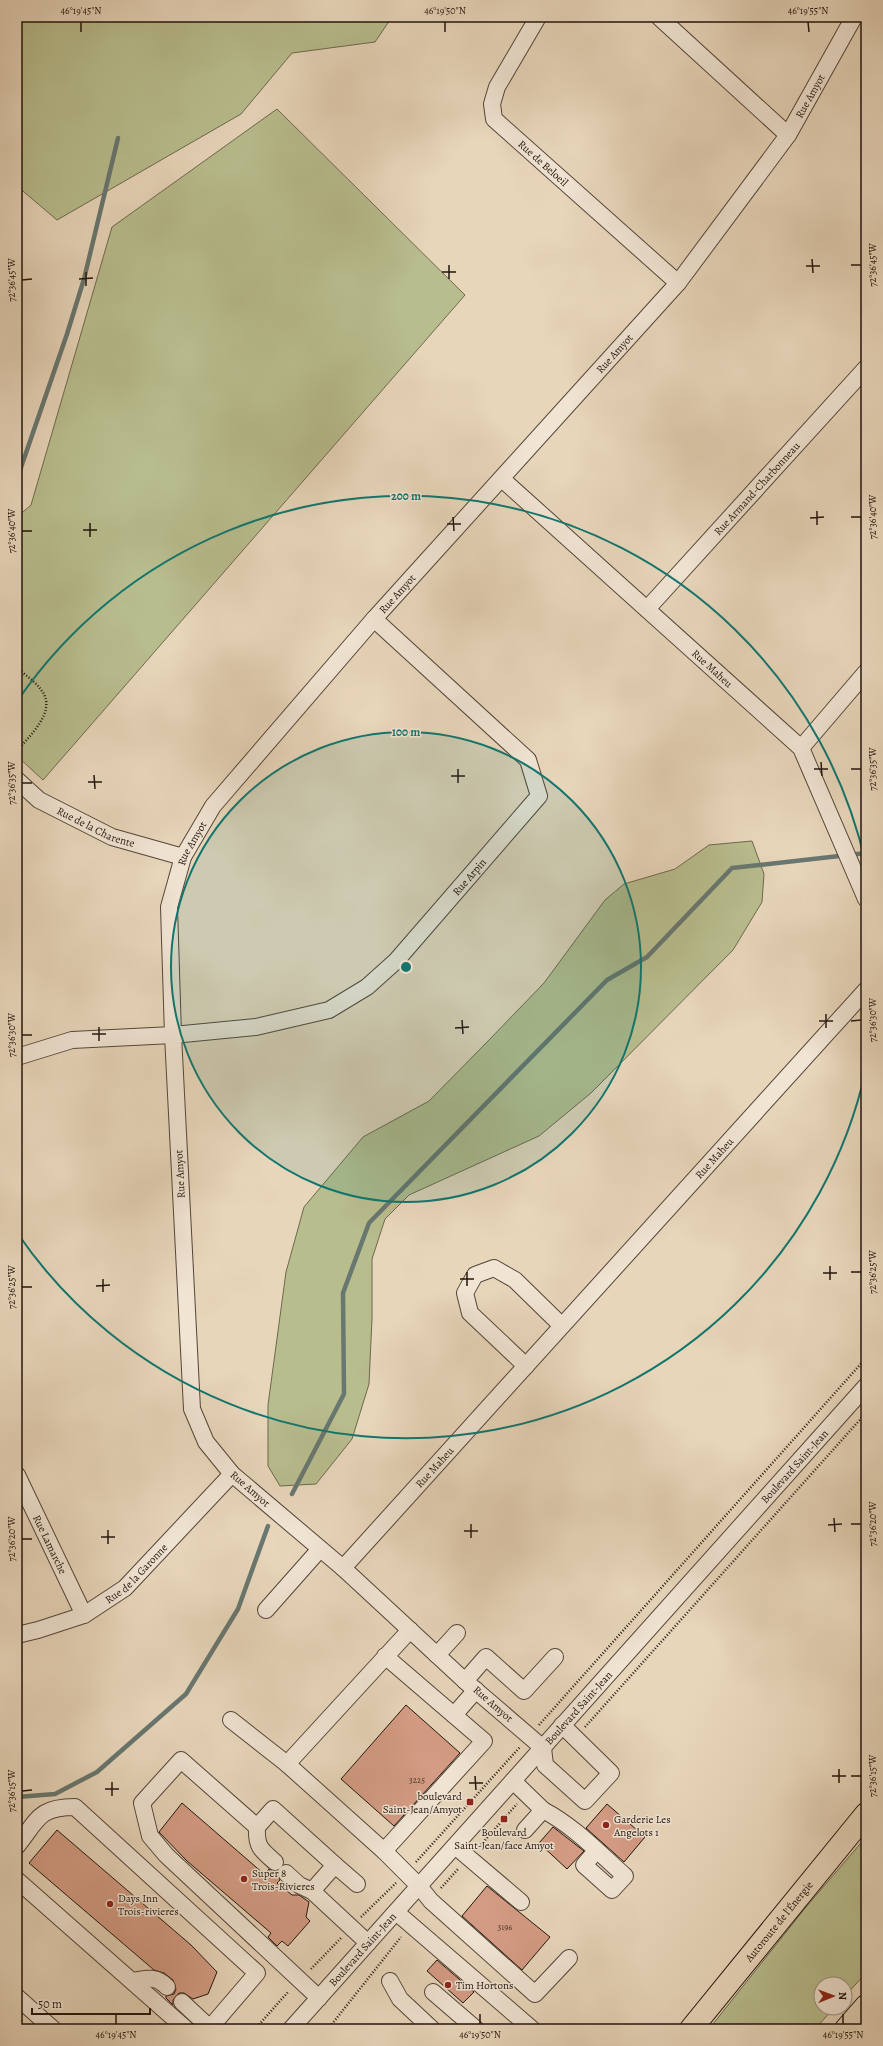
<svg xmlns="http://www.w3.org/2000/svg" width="883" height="2046" font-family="Alegreya,serif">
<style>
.green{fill:#b8bd8e;stroke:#6d694e}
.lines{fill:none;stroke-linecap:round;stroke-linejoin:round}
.stream{stroke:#687770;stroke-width:4.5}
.building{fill:#d49c84;stroke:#22150e}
.minor-casing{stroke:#544539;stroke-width:18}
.highway-casing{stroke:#22150e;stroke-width:24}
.path{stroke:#22150e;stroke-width:2.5;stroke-dasharray:1 2;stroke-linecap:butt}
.minor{stroke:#f0e4d3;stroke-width:16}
.highway{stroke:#e8d6bb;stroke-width:22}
.ticks{fill:none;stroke:#22150e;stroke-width:1.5}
.ring{fill:none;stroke:#0f766e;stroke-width:2}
.poi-dot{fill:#8f2418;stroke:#f0e4d3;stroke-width:1.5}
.labels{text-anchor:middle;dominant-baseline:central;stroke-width:3;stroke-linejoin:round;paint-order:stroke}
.number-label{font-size:9px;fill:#4e372c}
.street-label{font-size:11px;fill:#22150e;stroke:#f0e4d3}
.poi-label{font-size:11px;fill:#22150e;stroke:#f0e4d3;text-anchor:start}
.centre{fill:#0f766e;stroke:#f0e4d3;stroke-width:2}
.ring-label{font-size:12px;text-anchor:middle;font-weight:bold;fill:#0f766e;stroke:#f0e4d3;stroke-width:3;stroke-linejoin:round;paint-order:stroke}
.neatline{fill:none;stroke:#22150e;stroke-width:1.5}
.ticks-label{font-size:10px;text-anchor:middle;fill:#22150e}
</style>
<rect width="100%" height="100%" fill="#e8d6bb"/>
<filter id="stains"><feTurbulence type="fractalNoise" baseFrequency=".005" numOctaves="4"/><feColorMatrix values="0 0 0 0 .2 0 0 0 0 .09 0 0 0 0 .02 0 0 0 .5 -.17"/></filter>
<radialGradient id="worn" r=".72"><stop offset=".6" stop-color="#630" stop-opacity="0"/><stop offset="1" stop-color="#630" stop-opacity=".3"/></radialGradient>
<g class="green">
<polygon points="17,17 392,17 375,42 292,53 241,114 57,220 17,186"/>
<polygon points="277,109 465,295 43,780 17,756 17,517 31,505 112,227"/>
<polygon points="752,841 764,874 762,902 733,950 591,1093 539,1136 409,1195 385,1219 372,1259 372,1319 369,1384 352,1439 316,1484 280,1486 268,1466 268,1405 286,1272 304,1207 363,1137 429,1101 490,1039 544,983 605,900 624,884 675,869 709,845"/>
<polygon points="866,1837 866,1973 845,1996 845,1984 821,1984 821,2008 834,2008 815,2029 709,2029 806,1907"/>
</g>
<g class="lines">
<g class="stream">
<polyline points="17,479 67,334 84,279 118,138"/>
<polyline points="292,1494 344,1394 343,1293 369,1223 607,980 647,957 732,868 866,853"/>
<polyline points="17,1797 55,1794 97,1772 186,1694 238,1609 268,1526"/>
</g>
</g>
<g class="building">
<polygon points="406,1705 460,1753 394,1826 341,1779"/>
<polygon points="182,1803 264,1874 269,1869 277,1871 280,1880 277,1883 292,1895 299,1895 309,1902 306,1917 310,1921 288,1946 282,1941 277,1946 268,1937 271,1933 187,1861 159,1832"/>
<polygon points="607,1804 645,1837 624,1862 586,1828"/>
<polygon points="553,1827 584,1851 567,1869 539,1843"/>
<polygon points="57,1830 191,1945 217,1972 208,1994 193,1999 184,1993 179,1993 173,2000 173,2005 166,1998 166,1996 174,1994 176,1989 173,1980 164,1973 154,1970 29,1863"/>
<polygon points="487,1886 550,1937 522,1970 462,1916"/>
<polygon points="437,1960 474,1992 463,2003 427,1971"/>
</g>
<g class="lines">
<g class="minor-casing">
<g id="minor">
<path id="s1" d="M 538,17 L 497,87 L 492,104 L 494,119 L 678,283"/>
<polyline points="659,17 788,135"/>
<path id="s2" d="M 502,479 L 801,748 L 866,899"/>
<path id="s3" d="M 647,609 L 866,368"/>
<polyline points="801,748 866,672"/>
<path id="s4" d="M 17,780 L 39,800 L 112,837 L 183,857"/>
<path id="s5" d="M 17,1057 L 72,1040 L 173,1035 L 256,1027 L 329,1010 L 367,987 L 396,961 L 539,796 L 528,760 L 374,619"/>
<polyline points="526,1366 470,1313 465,1293 475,1275 494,1268 515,1280 561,1325"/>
<path id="s6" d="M 17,1475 L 84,1615"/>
<path id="s7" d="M 343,1568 L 866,990"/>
<polyline points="266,1610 320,1549"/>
<path id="s8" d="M 17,1635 L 38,1630 L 84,1615 L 125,1588 L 232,1474"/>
<polyline points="437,1655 457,1633"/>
<polyline points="385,1656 484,1741 384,1851 287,1764 410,1630"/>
<polyline points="465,1681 486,1657 524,1691 555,1657"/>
<polyline points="454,1715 476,1690"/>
<polyline points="231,1720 287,1764"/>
<path id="s9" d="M 562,1725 L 611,1773 L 585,1801 L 545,1765 L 543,1748 L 465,1681 L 343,1568 L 232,1474 L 206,1442 L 192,1409 L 173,1035 L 169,907 L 183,857 L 213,806 L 374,619 L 678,283 L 788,135 L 854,17"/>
<polyline points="513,1781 543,1810 525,1830"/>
<path d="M 543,1810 C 574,1826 599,1853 625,1876 L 612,1890 L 584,1865 L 596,1851"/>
<path d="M 257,1827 C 256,1847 261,1850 275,1862"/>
<path d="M 17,1846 C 38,1820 38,1807 75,1807 L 257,1973 L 209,2029"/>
<polyline points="455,1846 521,1902"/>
<polyline points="384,1851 419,1886 431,1901 535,1994 569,1958"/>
<polyline points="335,1865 357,1884"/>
<polyline points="286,1873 299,1885 312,1891"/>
<polyline points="17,1880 186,2029"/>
<polyline points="396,1912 532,2029"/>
<path d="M 132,1981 C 146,1979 156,1975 167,1987"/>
<polyline points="390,1981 400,1999 432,2029"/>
<polyline points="433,1992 476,2029"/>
<polyline points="17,1997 53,2029"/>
<polyline points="319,1998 166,1855 150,1836 142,1803 181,1760 257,1827 273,1809 335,1865 312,1891 368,1943"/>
<polyline points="182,2002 210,2028"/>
<path id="s10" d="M 291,2029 L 866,1386"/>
</g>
</g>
<g class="highway-casing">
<g id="highway">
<path id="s11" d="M 691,2029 L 866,1814"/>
<polyline points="846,2029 866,2006"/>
</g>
</g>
<g class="path">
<path d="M 17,668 C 25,675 36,682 42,691 C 57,712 29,736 17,751"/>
<polyline points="539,1725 866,1358"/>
<polyline points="585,1727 866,1413"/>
<polyline points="479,1847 517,1804"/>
<polyline points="416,1862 520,1747"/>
<polyline points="441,1888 459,1868"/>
<polyline points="361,1917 396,1883"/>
<polyline points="311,1969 341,1938"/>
<polyline points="255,2029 289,1991"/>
<polyline points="328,2029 401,1937"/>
</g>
<use href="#minor" class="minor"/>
<use href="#highway" class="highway"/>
</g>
<path class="ticks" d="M 81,22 L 81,32M 445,22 L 445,32M 808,22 L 809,32M 812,259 L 813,273M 449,265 L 449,279M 851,265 L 861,265M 806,266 L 820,266M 86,272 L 86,286M 442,272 L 456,272M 79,279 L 93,278M 22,280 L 32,279M 817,511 L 817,525M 453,517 L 454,531M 851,517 L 861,517M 810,518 L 824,517M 90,523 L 90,537M 447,524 L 461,524M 83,530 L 97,530M 22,531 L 32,531M 821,762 L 822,776M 458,769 L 458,783M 814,769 L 828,769M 851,769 L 861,769M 94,775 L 95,789M 451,776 L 465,776M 88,782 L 102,782M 22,783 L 32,783M 826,1014 L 826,1028M 462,1020 L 463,1034M 819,1021 L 833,1021M 851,1021 L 861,1020M 99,1027 L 99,1041M 455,1028 L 469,1027M 92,1034 L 106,1034M 22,1035 L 32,1035M 830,1266 L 830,1280M 467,1272 L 467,1286M 851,1272 L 861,1272M 823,1273 L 837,1273M 103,1279 L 103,1292M 460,1279 L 474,1279M 96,1286 L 110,1285M 22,1287 L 32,1287M 834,1518 L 835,1532M 471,1524 L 471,1538M 851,1524 L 861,1524M 828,1525 L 842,1524M 108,1530 L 108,1544M 464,1531 L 478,1531M 101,1537 L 115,1537M 22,1539 L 32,1539M 839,1769 L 839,1783M 475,1776 L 476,1790M 832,1776 L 846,1776M 851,1776 L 861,1776M 112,1782 L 112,1796M 469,1783 L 483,1783M 105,1789 L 119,1789M 22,1791 L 32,1790M 116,2014 L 116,2024M 480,2014 L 480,2024M 843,2014 L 843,2024"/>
<circle cx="406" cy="967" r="235" fill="#0f766e" fill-opacity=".12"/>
<g class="ring">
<circle cx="406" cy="967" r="235"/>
<path d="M866 1069A471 471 0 0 1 18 1234M18 700A471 471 0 0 1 866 865"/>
</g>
<g class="poi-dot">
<rect x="466" y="1798" width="8" height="8" rx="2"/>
<rect x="500" y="1815" width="8" height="8" rx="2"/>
<circle cx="606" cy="1825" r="4"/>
<circle cx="244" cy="1879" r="4"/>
<circle cx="110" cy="1904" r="4"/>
<circle cx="448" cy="1985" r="4"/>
</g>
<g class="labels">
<g class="number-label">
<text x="417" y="1780">3225</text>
<text x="505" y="1927">3196</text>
</g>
<g class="street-label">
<text stroke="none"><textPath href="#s9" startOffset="2212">Rue Amyot</textPath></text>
<text stroke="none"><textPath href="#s1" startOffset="180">Rue de Beloeil</textPath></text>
<text stroke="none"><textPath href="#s9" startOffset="1888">Rue Amyot</textPath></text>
<text stroke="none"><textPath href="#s3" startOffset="163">Rue Armand-Charbonneau</textPath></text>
<text stroke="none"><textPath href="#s9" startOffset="1564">Rue Amyot</textPath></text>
<text stroke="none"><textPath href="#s2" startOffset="283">Rue Maheu</textPath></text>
<text stroke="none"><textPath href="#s4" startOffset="93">Rue de la Charente</textPath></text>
<text stroke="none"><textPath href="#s9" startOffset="1240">Rue Amyot</textPath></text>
<text stroke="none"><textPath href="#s5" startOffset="512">Rue Arpin</textPath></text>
<text stroke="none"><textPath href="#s7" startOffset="553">Rue Maheu</textPath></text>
<text transform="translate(180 1174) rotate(-93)">Rue Amyot</text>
<text stroke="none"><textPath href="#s10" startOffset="755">Boulevard Saint-Jean</textPath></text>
<text stroke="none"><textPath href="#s7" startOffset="136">Rue Maheu</textPath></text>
<text transform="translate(250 1489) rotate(41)">Rue Amyot</text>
<text stroke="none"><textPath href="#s6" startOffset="77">Rue Lamarche</textPath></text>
<text stroke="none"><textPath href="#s8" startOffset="137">Rue de la Garonne</textPath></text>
<text transform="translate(493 1704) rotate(41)">Rue Amyot</text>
<text stroke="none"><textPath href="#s10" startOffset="431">Boulevard Saint-Jean</textPath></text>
<text stroke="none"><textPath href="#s11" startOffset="139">Autoroute de l'Énergie</textPath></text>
<text stroke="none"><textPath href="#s10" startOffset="107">Boulevard Saint-Jean</textPath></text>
</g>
<g class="poi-label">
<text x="462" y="1796" text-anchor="end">boulevard<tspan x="462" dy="13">Saint-Jean/Amyot</tspan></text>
<text x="614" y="1819">Garderie Les<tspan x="614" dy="13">Angelots 1</tspan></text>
<text x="504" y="1832" text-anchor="middle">Boulevard<tspan x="504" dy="13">Saint-Jean/face Amyot</tspan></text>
<text x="252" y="1873">Super 8<tspan x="252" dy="13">Trois-Rivieres</tspan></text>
<text x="118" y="1898">Days Inn<tspan x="118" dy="13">Trois-rivieres</tspan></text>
<text x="456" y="1985">Tim Hortons</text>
</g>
</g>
<circle cx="406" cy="967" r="6" class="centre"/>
<g class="ring-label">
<text x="406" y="500">200 m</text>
<text x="406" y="736">100 m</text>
</g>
<rect width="883" height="2046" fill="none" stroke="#e8d6bb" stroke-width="44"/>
<g transform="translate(833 1996) rotate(89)"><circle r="19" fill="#f0e4d3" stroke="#9e9184"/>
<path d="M0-3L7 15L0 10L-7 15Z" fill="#8f2418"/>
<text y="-6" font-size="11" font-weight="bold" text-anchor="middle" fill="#22150e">N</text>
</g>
<path d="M32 2008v6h118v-6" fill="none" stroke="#22150e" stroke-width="2"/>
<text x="38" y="2008" font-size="12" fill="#22150e" stroke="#f0e4d3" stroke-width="3" paint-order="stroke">50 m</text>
<rect x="22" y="22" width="839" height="2002" class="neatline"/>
<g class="ticks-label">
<text x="81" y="14">46°19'45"N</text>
<text x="445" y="14">46°19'50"N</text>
<text x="808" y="14">46°19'55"N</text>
<text transform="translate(872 265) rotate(-90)" y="4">72°36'45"W</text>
<text transform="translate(11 280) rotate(-90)" y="4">72°36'45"W</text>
<text transform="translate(872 517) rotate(-90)" y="4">72°36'40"W</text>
<text transform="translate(11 531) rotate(-90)" y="4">72°36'40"W</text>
<text transform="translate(872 769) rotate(-90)" y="4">72°36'35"W</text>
<text transform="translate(11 783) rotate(-90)" y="4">72°36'35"W</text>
<text transform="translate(872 1020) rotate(-90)" y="4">72°36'30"W</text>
<text transform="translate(11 1035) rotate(-90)" y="4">72°36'30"W</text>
<text transform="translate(872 1272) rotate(-90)" y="4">72°36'25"W</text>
<text transform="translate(11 1287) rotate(-90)" y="4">72°36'25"W</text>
<text transform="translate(872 1524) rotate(-90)" y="4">72°36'20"W</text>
<text transform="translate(11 1539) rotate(-90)" y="4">72°36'20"W</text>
<text transform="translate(872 1776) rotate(-90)" y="4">72°36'15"W</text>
<text transform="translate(11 1791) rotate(-90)" y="4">72°36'15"W</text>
<text x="116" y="2038">46°19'45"N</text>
<text x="480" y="2038">46°19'50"N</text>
<text x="843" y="2038">46°19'55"N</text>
</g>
<rect width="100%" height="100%" filter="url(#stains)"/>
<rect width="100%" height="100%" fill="url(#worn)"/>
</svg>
